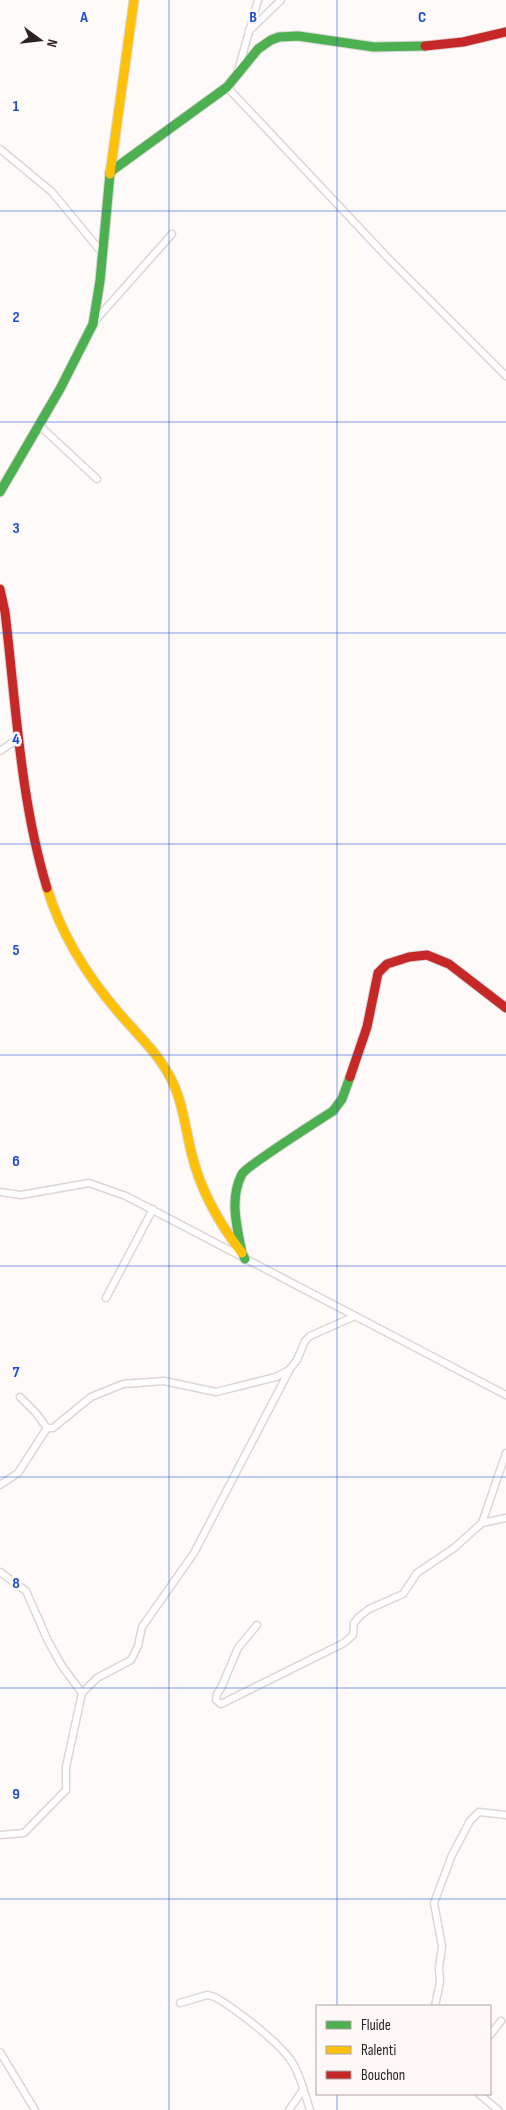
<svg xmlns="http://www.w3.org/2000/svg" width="506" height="2110" font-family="'Sofia Sans Condensed',sans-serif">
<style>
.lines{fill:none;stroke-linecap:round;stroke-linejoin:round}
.street-casing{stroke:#dcd6d4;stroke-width:9}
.fast-casing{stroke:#dcd6d4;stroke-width:11}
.slow-casing{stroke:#dcd6d4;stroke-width:11}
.jam-casing{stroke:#dcd6d4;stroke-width:11}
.street{stroke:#fffefe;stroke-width:6}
.fast{stroke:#4caf50;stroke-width:9}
.slow{stroke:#ffc107;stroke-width:9}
.jam{stroke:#c62828;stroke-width:9}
.grid{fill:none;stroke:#1d4ed8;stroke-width:1;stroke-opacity:0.55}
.grid-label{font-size:16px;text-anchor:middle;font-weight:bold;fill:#1d4ed8;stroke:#fef9f8;stroke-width:5;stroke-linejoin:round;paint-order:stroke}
</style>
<rect width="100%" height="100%" fill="#fdfaf9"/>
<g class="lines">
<g class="street-casing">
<g id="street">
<polyline points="249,31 281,0"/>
<polyline points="237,74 258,0"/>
<polyline points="227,87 387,257 506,376"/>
<polyline points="0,149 52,192 103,254"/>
<polyline points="93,323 172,234"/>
<polyline points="40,426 97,479"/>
<polyline points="0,751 19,738"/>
<polyline points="0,1192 21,1195 89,1183 126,1196 506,1395"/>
<polyline points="106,1298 153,1209"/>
<polyline points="20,1397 36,1413 47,1428 53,1428 91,1397 123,1384 164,1381 216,1392 276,1377 289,1370 297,1360 305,1341 310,1336 355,1316"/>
<polyline points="0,1485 18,1473 47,1428"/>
<polyline points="482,1523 506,1453"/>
<polyline points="0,1572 26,1591 48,1641 62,1666 82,1693 66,1767 66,1790 24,1833 0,1835"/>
<polyline points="257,1625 238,1648 221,1688 217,1694 216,1700 221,1704 344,1643 353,1635 354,1623 360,1616 369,1609 403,1594 417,1573 454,1548 482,1523 506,1518"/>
<polyline points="82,1693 97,1678 131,1660 138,1646 142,1627 194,1553 289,1371"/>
<path d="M 180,2003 L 207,1995 L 215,1997 C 237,2010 279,2042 292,2062 C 301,2076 305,2095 310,2110"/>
<polyline points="435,2006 440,1982 439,1968 442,1946 434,1903 452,1855 470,1821 479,1812 506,1815"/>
<polyline points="490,2035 501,2021"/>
<polyline points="0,2052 35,2110"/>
<polyline points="479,2094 498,2110"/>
<polyline points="289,2110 303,2090"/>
</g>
</g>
<g class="fast-casing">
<g id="fast">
<polyline points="110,172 227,87 258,49 271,40 279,37 298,36 374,47 425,46"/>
<polyline points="0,492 60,389 93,324 100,281 110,174"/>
<path d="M 245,1259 L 242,1253 C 237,1227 229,1199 242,1174 C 247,1166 319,1120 333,1111 L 342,1099 L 350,1077"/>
</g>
</g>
<g class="slow-casing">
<g id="slow">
<polyline points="110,174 134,0"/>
<path d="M 47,888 C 61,934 88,977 119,1013 C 136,1033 156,1051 169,1075 C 183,1100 185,1128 192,1155 C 201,1192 219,1223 242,1253"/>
</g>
</g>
<g class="jam-casing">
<g id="jam">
<polyline points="425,46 463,42 506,32"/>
<path d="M 0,589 L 5,612 C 16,704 20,799 47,888"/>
<polyline points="350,1077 367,1027 378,973 387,964 409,957 427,955 449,964 506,1008"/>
</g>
</g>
<use href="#street" class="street"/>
<use href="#fast" class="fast"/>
<use href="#slow" class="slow"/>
<use href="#jam" class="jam"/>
</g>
<path class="grid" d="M 169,0 L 169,2110M 337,0 L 337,2006M 0,211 L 506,211M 0,422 L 506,422M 0,633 L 506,633M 0,844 L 506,844M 0,1055 L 506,1055M 0,1266 L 506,1266M 0,1477 L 506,1477M 0,1688 L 506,1688M 0,1899 L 506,1899M 337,2094 L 337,2110"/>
<g class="grid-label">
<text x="84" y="22">A</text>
<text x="253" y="22">B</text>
<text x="422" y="22">C</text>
<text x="16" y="111">1</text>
<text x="16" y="322">2</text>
<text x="16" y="533">3</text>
<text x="16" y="744">4</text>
<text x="16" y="955">5</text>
<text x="16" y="1166">6</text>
<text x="16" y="1377">7</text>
<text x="16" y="1588">8</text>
<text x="16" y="1799">9</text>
</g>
<rect x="316" y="2005" width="175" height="90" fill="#fef9f8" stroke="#aaa3a2"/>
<rect x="326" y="2021" width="25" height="8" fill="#4caf50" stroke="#aaa3a2"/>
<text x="361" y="2030" font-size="15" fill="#2c2321">Fluide</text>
<rect x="326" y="2046" width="25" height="8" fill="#ffc107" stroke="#aaa3a2"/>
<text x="361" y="2055" font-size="15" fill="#2c2321">Ralenti</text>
<rect x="326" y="2071" width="25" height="8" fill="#c62828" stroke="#aaa3a2"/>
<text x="361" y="2080" font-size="15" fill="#2c2321">Bouchon</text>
<g transform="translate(40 40) rotate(105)" stroke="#fef9f8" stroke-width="4" paint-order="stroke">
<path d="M0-4L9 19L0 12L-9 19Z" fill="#2c2321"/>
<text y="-8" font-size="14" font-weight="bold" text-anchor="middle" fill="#2c2321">N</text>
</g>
</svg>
